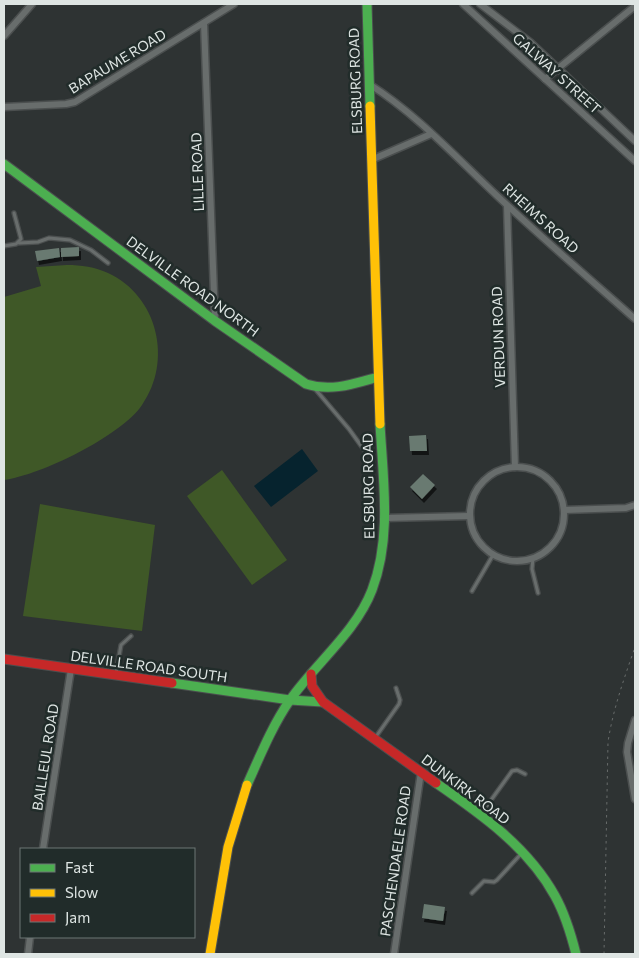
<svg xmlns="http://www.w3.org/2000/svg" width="639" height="958" font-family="Commissioner,sans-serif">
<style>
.green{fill:#3f5827}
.water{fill:#06232e}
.building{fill:#697a71;filter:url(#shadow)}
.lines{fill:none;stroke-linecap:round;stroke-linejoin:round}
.lane-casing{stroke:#4b4f4f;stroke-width:5.5}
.street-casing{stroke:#4b4f4f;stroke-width:9}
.fast-casing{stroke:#4b4f4f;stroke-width:11}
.slow-casing{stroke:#4b4f4f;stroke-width:11}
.jam-casing{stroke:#4b4f4f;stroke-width:11}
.path{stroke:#686c6b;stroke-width:1;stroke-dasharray:2.5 4;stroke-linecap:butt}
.lane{stroke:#686d6c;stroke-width:3}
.street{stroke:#686d6c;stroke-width:6}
.fast{stroke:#4caf50;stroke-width:9}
.slow{stroke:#ffc107;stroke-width:9}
.jam{stroke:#c62828;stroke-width:9}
.labels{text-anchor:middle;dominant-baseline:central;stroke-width:5;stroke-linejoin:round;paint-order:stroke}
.street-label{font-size:14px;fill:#dee5e3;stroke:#212c2a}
</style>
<defs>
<filter id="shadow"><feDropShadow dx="2" dy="4" stdDeviation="0" flood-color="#0009"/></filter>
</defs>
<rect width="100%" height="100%" fill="#2e3333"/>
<g class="green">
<path d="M 67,265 C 81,265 95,267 108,273 C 158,296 173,361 142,405 C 121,436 41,475 4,480 L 4,297 L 41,286 L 36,267 Z"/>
<polygon points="222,470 287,560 252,585 187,496"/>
<polygon points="40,504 155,525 142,631 23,616"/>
</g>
<polygon class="water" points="302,449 318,471 271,507 254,486"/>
<g class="building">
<polygon points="79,247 79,256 61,257 61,248"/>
<polygon points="59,248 60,257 37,261 35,251"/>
<polygon points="426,435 427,451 410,451 409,436"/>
<polygon points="423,474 435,485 422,499 410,487"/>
<polygon points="424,904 445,907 443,921 422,918"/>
</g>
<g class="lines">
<g class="lane-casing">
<g id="lane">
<polyline points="19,243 38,242 49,238 70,240 91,250 108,263"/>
<polyline points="4,246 16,244 21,239 14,213"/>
<polyline points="316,390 349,429 367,454"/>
<polyline points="533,558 532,569 538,593"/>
<polyline points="472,591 493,555"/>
<polyline points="116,673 121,645 131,636"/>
<polyline points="375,738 399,704 400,700 396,688"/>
<polyline points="481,814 512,771 517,770 525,774"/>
<polyline points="472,893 484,881 494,882 497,880 521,854"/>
</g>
</g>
<g class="street-casing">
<g id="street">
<polyline points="463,4 635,161"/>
<polyline points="480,4 530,42 635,141"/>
<polyline points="204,23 215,321"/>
<polyline points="4,36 32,4"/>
<polyline points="545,79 635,6"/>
<path d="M 369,84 C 421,117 462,164 507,205 C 549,244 592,281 635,319"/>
<polyline points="4,107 66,104 75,102 234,4"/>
<polyline points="371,160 431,134"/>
<polyline points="507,206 515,467"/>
<circle cx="517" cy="514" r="47"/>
<polyline points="564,510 626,508 635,505"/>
<polyline points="385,518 469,516"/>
<polyline points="635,720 628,743 627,752 635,799"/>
<polyline points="43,849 71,669"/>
<polyline points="28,954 30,937"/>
<polyline points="394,954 421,772"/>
</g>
</g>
<g class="fast-casing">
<g id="fast">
<polyline points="367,4 370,106"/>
<path d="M 4,164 L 215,321 L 306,384 C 331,392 353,384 378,377"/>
<polyline points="172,683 290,700 323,702"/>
<path d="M 436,783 C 481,814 528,847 555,896 C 565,914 571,934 576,954"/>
<path d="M 247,785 C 260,756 272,726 290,700 C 315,664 356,632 372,590 C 392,538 383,479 380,424"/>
</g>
</g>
<g class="slow-casing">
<g id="slow">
<polyline points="370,106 380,424"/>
<polyline points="210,954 228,847 247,785"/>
</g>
</g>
<g class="jam-casing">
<g id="jam">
<polyline points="4,659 172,683"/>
<polyline points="311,674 312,686 323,702 436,783"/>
</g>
</g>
<path class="path" d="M 604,954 L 608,742 C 613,709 624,679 635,647"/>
<use href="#lane" class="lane"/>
<use href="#street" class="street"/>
<use href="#fast" class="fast"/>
<use href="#slow" class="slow"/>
<use href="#jam" class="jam"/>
</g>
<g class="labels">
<g class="street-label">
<text transform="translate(117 61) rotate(-31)">BAPAUME ROAD</text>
<text transform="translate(557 73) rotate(42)">GALWAY STREET</text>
<text transform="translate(355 81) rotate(-92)">ELSBURG ROAD</text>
<text transform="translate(197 172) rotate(-92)">LILLE ROAD</text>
<text transform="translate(541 218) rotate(42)">RHEIMS ROAD</text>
<text transform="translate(193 286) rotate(36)">DELVILLE ROAD NORTH</text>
<text transform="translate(498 337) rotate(-92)">VERDUN ROAD</text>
<text transform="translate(368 486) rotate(-91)">ELSBURG ROAD</text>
<text transform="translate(149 666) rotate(8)">DELVILLE ROAD SOUTH</text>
<text transform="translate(45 757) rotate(-81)">BAILLEUL ROAD</text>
<text transform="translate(466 789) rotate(37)">DUNKIRK ROAD</text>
<text transform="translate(395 861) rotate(-82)">PASCHENDAELE ROAD</text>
</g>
</g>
<rect width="639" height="958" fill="none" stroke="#dee5e3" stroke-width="10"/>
<rect x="20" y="848" width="175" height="90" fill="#212c2a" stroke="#6d7674"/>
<rect x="30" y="864" width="25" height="8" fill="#4caf50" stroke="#6d7674"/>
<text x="65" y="873" font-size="15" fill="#dee5e3">Fast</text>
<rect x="30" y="889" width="25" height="8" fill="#ffc107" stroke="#6d7674"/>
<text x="65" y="898" font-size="15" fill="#dee5e3">Slow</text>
<rect x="30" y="914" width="25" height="8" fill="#c62828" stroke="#6d7674"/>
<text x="65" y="923" font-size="15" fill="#dee5e3">Jam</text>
</svg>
